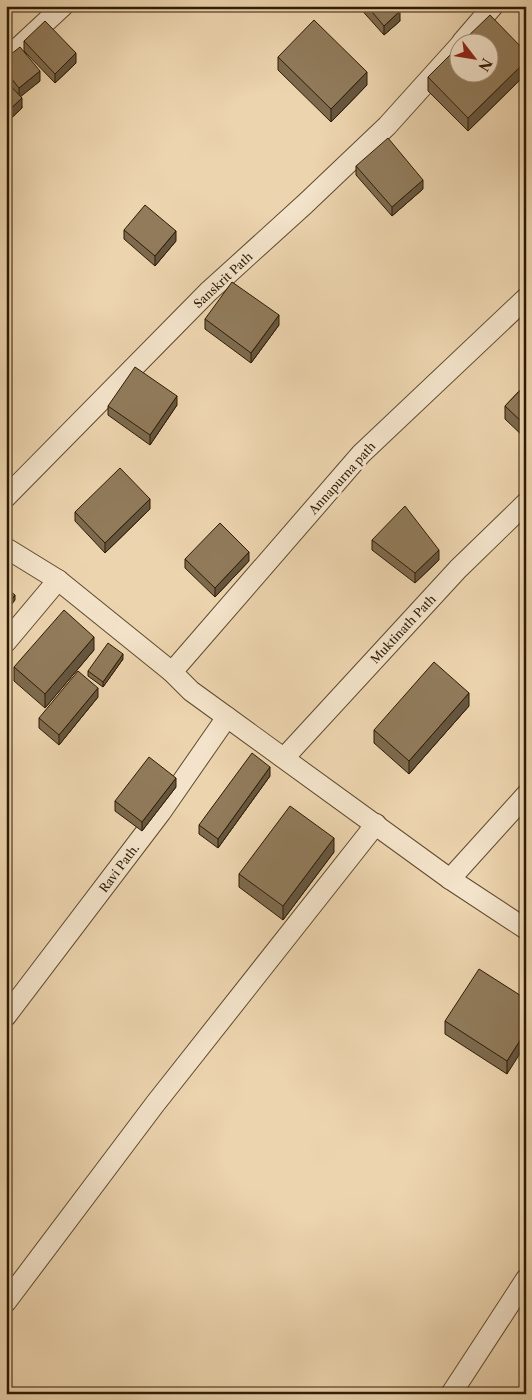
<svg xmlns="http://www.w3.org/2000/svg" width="532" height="1400" font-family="'Libre Caslon Text',serif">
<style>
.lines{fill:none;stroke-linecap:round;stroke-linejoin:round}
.minor-casing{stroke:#5e492d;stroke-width:22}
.minor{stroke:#f3e3ca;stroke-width:20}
.wall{fill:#7d6a4e;stroke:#2e1b02}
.shaded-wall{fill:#665640;stroke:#2e1b02}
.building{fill:#917b5b;stroke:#2e1b02}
.labels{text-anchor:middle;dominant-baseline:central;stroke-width:4.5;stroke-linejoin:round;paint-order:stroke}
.street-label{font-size:12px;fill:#2e1b02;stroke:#f3e3ca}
</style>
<rect width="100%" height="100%" fill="#ecd4ae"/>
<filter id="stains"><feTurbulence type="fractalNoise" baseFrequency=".004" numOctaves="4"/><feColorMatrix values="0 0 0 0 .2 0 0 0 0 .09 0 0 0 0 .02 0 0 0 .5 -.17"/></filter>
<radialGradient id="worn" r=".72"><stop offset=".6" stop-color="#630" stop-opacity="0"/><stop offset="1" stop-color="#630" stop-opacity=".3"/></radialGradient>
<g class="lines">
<g class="minor-casing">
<g id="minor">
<polyline points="462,42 493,6"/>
<polyline points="6,59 63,6"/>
<polyline points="6,497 208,292 305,204 387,126 460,45"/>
<polyline points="6,548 58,580 172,672 191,691 450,879 526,929"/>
<polyline points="6,642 58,580"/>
<polyline points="172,672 361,454 526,298"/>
<polyline points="284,758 458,569 526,503"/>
<polyline points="450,879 526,795"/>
<polyline points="6,1016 161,812 227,717"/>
<polyline points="6,1302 155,1104 376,824"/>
<polyline points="451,1394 526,1279"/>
</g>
</g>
<use href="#minor" class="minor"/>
</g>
<g class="wall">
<polygon points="358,6 396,6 400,21 384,35"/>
<polygon points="24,41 76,63 55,83 24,51"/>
<polygon points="526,52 526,74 468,131 428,91 428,77"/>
<polygon points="278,57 367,85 331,122 278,70"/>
<polygon points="6,58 40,81 20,96 22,108 6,123"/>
<polygon points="356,166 423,189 392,216 356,175"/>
<polygon points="124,230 176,241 155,266 124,239"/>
<polygon points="205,319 279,325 251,363 205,329"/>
<polygon points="526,384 526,439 505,419 505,406"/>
<polygon points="177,405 150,445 108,415 108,406"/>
<polygon points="150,509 105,553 75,521 75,512"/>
<polygon points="372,540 439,560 415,583 372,550"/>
<polygon points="185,559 249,561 215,597 185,568"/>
<polygon points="526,635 526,651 524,650 524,637"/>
<polygon points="94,650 45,708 14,681 14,667"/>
<polygon points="123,659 103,687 88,676 88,671"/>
<polygon points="98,697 59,745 39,728 39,718"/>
<polygon points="469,706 409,774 374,743 374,730"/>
<polygon points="270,776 218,848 199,834 199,825"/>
<polygon points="176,787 142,831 115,811 115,801"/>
<polygon points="334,852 283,920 239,887 239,874"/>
<polygon points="526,999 507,1074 445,1034 445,1021"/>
</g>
<g class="shaded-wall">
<polygon points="400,11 400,21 384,35 384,26"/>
<polygon points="76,53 76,63 55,83 55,74"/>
<polygon points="526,61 526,74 468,131 468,118"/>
<polygon points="40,71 40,81 19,98 19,88"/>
<polygon points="367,72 367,85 331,122 331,109"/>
<polygon points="22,98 22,108 6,123 6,113"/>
<polygon points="423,180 423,189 392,216 392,207"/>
<polygon points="176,231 176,241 155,266 155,256"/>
<polygon points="279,315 279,325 251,363 251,353"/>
<polygon points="177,396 177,405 150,445 150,435"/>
<polygon points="150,499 150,509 105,553 105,543"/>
<polygon points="439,550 439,560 415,583 415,573"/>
<polygon points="249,552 249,561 215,597 215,588"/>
<polygon points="15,595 15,600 6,612 6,607"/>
<polygon points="94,637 94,650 45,708 45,694"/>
<polygon points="123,654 123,659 103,687 103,682"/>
<polygon points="98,688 98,697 59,745 59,735"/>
<polygon points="469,693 469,706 409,774 409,761"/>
<polygon points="270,767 270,776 218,848 218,839"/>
<polygon points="176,778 176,787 142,831 142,822"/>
<polygon points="334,838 334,852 283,920 283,906"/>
<polygon points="526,1031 526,1044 507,1074 507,1061"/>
</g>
<g class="building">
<polygon points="367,6 396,6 400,11 384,26"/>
<polygon points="490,15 526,52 526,61 468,118 428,77 460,45 460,72 490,72 490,42 462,42"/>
<polygon points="314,20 367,72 331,109 278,57"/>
<polygon points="45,21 76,53 55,74 24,41"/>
<polygon points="20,47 40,71 19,88 6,72 6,58"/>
<polygon points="6,81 22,98 6,113"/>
<polygon points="388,138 423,180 392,207 356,166"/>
<polygon points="145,205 176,231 155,256 124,230"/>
<polygon points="232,282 279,315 251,353 205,319"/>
<polygon points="135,367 177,396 150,435 108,406"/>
<polygon points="526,384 526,426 505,406"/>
<polygon points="120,468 150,499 105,543 75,512"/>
<polygon points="405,506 439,550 415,573 372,540"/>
<polygon points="220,523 249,552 215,588 185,559"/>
<polygon points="6,588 15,595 6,607"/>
<polygon points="64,610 94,637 45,694 14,667"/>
<polygon points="108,643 123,654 103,682 88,671"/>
<polygon points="434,662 469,693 409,761 374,730"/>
<polygon points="78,671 98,688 59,735 39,718"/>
<polygon points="252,753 270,767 218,839 199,825"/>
<polygon points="149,757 176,778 142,822 115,801"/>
<polygon points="290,806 334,838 283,906 239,874"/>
<polygon points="479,969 526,999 526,1031 507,1061 445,1021"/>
</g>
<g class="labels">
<g class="street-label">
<text transform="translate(223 280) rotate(-43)">Sanskrit Path</text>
<text transform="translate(342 478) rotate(-48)">Annapurna path</text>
<text transform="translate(403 629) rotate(-47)">Muktinath Path</text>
<text transform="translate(119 868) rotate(-53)">Ravi Path.</text>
</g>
</g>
<rect width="532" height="1400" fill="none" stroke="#ecd4ae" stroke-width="25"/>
<rect x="8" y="8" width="517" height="1385" fill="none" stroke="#2e1b02" stroke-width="2.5"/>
<rect x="12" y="12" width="507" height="1375" fill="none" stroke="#2e1b02"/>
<g transform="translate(474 58) rotate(121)"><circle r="24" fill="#f3e3ca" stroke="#a4937a"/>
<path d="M0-4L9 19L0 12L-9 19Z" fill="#8f2418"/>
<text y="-8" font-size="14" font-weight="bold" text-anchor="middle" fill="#2e1b02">N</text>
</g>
<rect width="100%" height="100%" filter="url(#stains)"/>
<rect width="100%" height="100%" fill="url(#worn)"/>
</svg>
